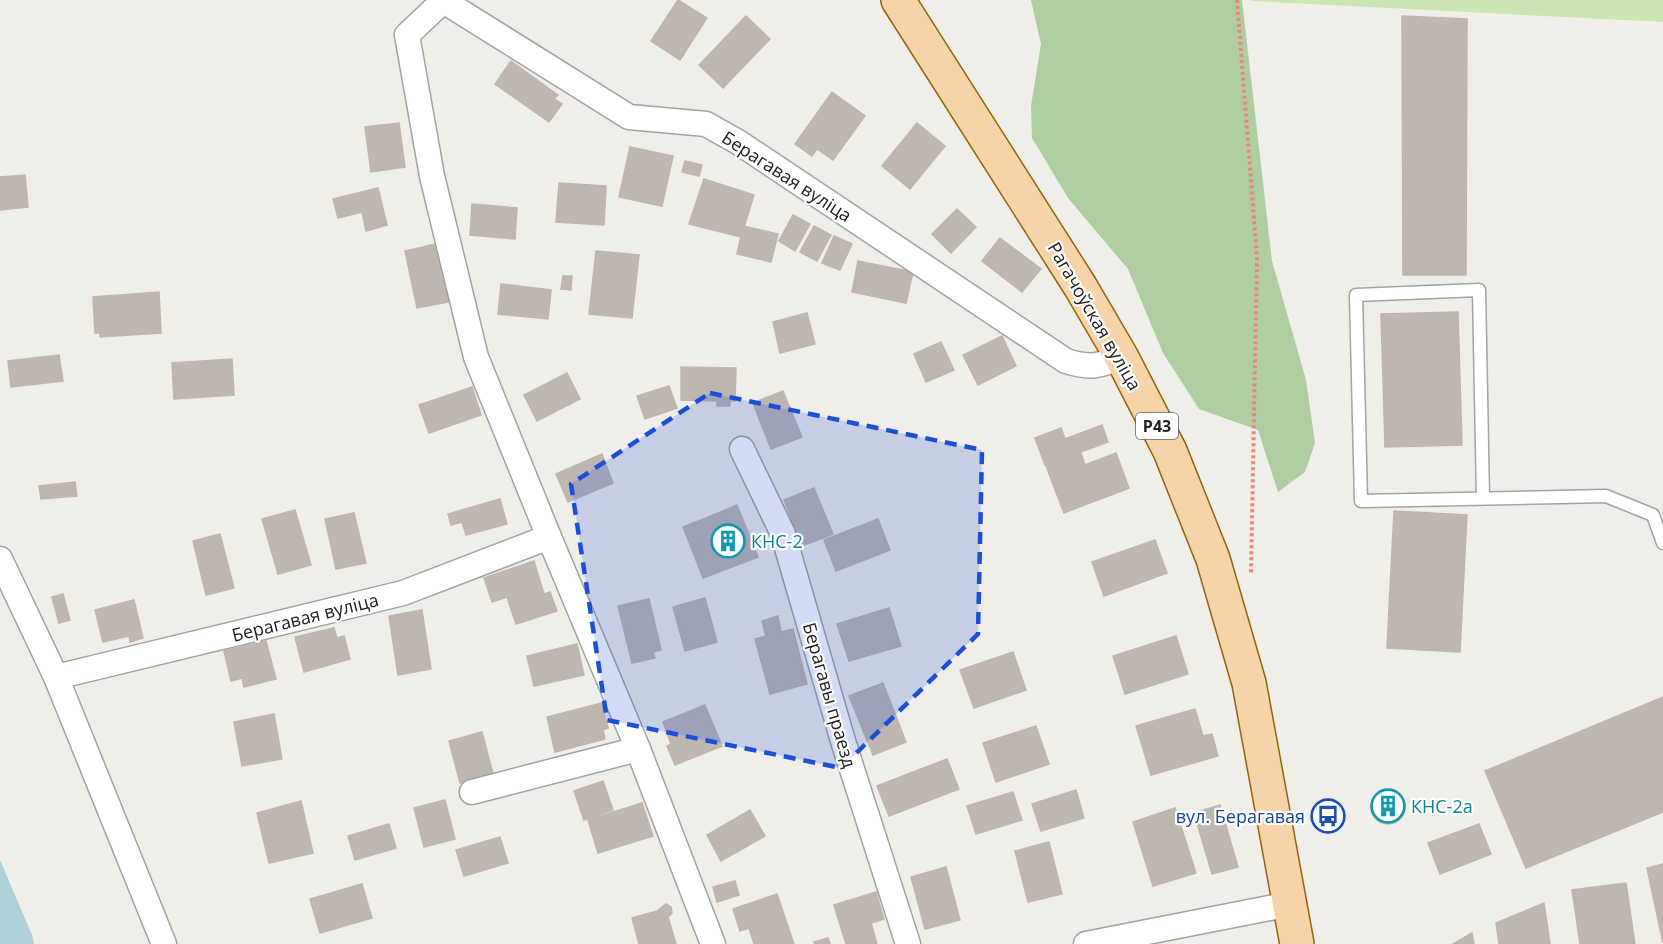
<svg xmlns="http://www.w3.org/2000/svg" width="1663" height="944" font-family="'Open Sans',sans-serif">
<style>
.grass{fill:#cce6b2}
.forest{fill:#aecda0}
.water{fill:#acd1da}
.building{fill:#beb7b1;stroke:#c1b5ab;stroke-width:1.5}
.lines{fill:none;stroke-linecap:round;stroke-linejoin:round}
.service-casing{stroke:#a2a2a2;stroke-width:15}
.minor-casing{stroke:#a2a2a2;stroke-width:27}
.primary-casing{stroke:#92640b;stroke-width:36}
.path{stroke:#f08479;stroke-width:4;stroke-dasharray:3 3;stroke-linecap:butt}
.service{stroke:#fff;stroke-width:12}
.minor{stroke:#fff;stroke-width:24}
.primary{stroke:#f6d3a8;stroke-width:33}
.marked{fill:#1d4ed8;fill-opacity:0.2;stroke:#1d4ed8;stroke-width:4.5;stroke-dasharray:12 8;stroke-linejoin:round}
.labels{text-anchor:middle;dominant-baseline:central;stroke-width:4.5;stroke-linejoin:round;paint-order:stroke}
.shield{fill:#fff;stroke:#646464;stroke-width:1.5}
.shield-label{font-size:16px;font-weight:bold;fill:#212121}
.street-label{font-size:18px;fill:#212121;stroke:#fff}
.culture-label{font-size:18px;fill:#0d838f;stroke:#fff;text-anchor:start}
.transit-label{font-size:18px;fill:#164399;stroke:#fff;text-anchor:end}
</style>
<rect width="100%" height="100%" fill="#f0eee8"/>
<polygon class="grass" points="1251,0 1663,0 1663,22 1251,1"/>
<polygon class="forest" points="1031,0 1242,0 1272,261 1306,380 1315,443 1305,472 1278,492 1258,430 1199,409 1163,353 1128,269 1068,198 1032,138 1031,106 1041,44"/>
<polygon class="water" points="0,860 32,935 34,944 0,944"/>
<g class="building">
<polygon points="678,0 707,18 680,60 651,41"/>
<polygon points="746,16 770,39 723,88 699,65"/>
<polygon points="1402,16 1467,19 1466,275 1403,275"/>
<polygon points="511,61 558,95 554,99 562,104 549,122 495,84"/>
<polygon points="832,92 865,116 833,160 817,149 812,156 795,144"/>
<polygon points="399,123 405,167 371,172 365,127"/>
<polygon points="917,123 945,146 910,189 882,166"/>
<polygon points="630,147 673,156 662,206 619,197"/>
<polygon points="685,161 702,165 699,176 682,172"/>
<polygon points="25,175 28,207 0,210 0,177"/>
<polygon points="704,179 754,195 741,237 689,224"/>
<polygon points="559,183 606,186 604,225 556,222"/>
<polygon points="378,188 387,225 366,231 362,212 338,218 333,199"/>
<polygon points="472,204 517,208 515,239 470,235"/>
<polygon points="957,209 976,227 951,253 932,234"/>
<polygon points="793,215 810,224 795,251 779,241"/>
<polygon points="743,226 778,234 771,262 737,254"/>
<polygon points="814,226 831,235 817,261 800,252"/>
<polygon points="834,236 852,244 840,270 822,263"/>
<polygon points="1000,238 1041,269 1022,292 982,261"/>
<polygon points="436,244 449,302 417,308 405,251"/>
<polygon points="596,251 639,255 632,318 589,314"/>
<polygon points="858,261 913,272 906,303 852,292"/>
<polygon points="563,276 572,276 571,290 561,289"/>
<polygon points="501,284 551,290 548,319 498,314"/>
<polygon points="159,292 161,333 100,337 100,333 95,333 93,297"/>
<polygon points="1458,312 1462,445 1385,447 1381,314"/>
<polygon points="807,313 815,344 780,353 773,322"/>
<polygon points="1002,336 1016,366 978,385 963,355"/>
<polygon points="941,342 954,370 926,382 914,354"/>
<polygon points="59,355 63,381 11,387 8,361"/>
<polygon points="232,359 234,395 174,399 172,363"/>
<polygon points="681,367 736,368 735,401 730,401 730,406 717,406 717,401 681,400"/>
<polygon points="567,373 580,399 537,421 524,395"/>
<polygon points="669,386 677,408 645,419 637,396"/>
<polygon points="472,387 481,415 429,433 419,405"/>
<polygon points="783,391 802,437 771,449 753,403"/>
<polygon points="1102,425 1108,442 1045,465 1035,438 1061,428 1065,439"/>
<polygon points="1081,453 1085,465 1116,453 1129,488 1064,513 1046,466"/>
<polygon points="602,454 613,483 568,502 556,474"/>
<polygon points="75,482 77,496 41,499 39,486"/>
<polygon points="814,488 833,534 802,546 784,500"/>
<polygon points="500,499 507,524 466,535 462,522 451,525 448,514"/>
<polygon points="737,505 758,557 703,578 691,547 719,536 711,516"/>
<polygon points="295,510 311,565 278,574 262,519"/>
<polygon points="1394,511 1467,515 1460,652 1387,648"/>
<polygon points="354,513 366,563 336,569 325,519"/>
<polygon points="711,516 719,536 691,547 683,527"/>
<polygon points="878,519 890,550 836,571 824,540"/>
<polygon points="220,534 234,588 206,595 193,541"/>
<polygon points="1155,540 1167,573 1104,596 1092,562"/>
<polygon points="534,561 544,594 550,592 557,611 516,624 507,597 492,602 484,578"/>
<polygon points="63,594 70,620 59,623 52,597"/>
<polygon points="705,598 717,642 685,651 673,607"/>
<polygon points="649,599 661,650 653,652 655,658 632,663 618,606"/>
<polygon points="134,600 143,638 130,642 129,636 103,642 95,610"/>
<polygon points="889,608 901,646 849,661 837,624"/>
<polygon points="422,610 431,669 398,675 389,616"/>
<polygon points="778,616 781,632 793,629 807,684 770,694 755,639 766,636 762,621"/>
<polygon points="334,628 337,638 344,636 350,659 304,672 295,637"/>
<polygon points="1176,636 1188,674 1125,694 1113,656"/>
<polygon points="266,641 276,679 244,687 242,678 231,681 224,651"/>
<polygon points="577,644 584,675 534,686 527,656"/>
<polygon points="1013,652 1026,690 974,708 960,670"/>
<polygon points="883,683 906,742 873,755 849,696"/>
<polygon points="1663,697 1663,812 1526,868 1485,771"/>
<polygon points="602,703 608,728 603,730 605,739 555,752 547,717"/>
<polygon points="705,705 722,746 675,765 667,746 671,744 663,722"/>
<polygon points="1195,709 1203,736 1212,734 1218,756 1151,775 1136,726"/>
<polygon points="274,714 282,759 242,766 234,722"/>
<polygon points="1036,726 1049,764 996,782 983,743"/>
<polygon points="482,732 493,774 460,783 449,741"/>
<polygon points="947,759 959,789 889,816 877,786"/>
<polygon points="603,781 613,810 584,820 574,791"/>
<polygon points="1076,790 1084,818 1041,831 1032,804"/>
<circle cx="1388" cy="807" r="17"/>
<polygon points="1013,792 1022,820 976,834 967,806"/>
<polygon points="445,800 455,839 424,847 414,808"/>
<polygon points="301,801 313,853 269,863 257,813"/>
<polygon points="642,803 653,836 598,853 588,820"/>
<polygon points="1220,805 1238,867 1212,874 1194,813"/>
<polygon points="1175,808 1196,873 1153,886 1133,822"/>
<polygon points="750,810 765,836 721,861 707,835"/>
<polygon points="389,824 396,848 355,860 348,836"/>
<polygon points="1479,824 1491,854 1440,874 1428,843"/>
<polygon points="500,837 508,863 464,876 456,850"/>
<polygon points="1049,842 1062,894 1028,902 1015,851"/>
<polygon points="1663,864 1663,943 1647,868"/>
<polygon points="946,867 960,920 925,929 911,877"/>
<polygon points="735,881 739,895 717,902 713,887"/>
<polygon points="1626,883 1635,944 1580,944 1572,890"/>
<polygon points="362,884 372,918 320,933 310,899"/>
<polygon points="876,892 884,919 871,923 877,944 846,944 834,905"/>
<polygon points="777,894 794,944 754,944 749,928 740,931 733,909"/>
<polygon points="1544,903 1550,944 1499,944 1496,923"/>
<polygon points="666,904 671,907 672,913 668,917 676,944 639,944 632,918 657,911"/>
<polygon points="1472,933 1474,944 1453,944"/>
<polygon points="828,938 830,944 815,944 814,942"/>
</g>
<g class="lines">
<g class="service-casing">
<polyline id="service" points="1483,498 1479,290 1356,295 1361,501 1606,496 1653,515 1663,543"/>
</g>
<g class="minor-casing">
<g id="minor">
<path d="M 442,0 L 629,117 L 706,124 L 738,142 L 1066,361 C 1088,368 1101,367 1121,356"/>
<polyline points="443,1 407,35 432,176 476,357 549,537 638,749 713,944"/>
<polyline points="742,449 783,534 843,741 908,944"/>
<polyline points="0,559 56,677 164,944"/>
<polyline points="56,677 403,593 549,537"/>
<polyline points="472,792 638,749"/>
<polyline points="1086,944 1290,904"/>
</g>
</g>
<g class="primary-casing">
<polyline id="primary" points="898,0 1080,286 1121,356 1170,451 1213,559 1249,683 1297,944"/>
</g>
<polyline class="path" points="1237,0 1257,257 1251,574"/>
<use href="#service" class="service"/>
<use href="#minor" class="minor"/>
<use href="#primary" class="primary"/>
</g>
<path class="marked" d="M 710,393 L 982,450 L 978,634 L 841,768 L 607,720 L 571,484 Z"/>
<defs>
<g id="building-ring" transform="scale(1.725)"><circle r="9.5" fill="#fff" stroke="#0f9aa8" stroke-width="1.5"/><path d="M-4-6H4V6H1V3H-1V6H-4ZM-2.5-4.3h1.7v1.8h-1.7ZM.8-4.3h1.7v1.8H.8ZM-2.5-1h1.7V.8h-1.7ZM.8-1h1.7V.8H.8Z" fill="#0f9aa8"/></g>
<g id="bus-ring" transform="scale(1.725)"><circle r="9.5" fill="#fff" stroke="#1a4fb4" stroke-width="1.5"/><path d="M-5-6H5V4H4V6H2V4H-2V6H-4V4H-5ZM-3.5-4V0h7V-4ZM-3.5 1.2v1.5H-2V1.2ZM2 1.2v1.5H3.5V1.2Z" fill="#1a4fb4"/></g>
</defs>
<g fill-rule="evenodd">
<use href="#building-ring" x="728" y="541"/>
<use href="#building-ring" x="1388" y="806"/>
<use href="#bus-ring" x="1328" y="816"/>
</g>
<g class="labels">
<rect class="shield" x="1136" y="413" width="42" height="26" rx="4.5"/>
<g class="shield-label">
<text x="1157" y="426">Р43</text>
</g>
<g class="street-label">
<text transform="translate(787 176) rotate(33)">Берагавая вуліца</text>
<text transform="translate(1095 316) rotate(60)">Рагачоўская вуліца</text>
<text transform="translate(305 617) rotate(-14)">Берагавая вуліца</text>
<text transform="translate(830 695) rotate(74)">Берагавы праезд</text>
</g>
<g class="culture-label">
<text x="751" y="541">КНС-2</text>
<text x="1411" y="806">КНС-2а</text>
</g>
<g class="transit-label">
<text x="1305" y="816">вул. Берагавая</text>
</g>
</g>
</svg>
